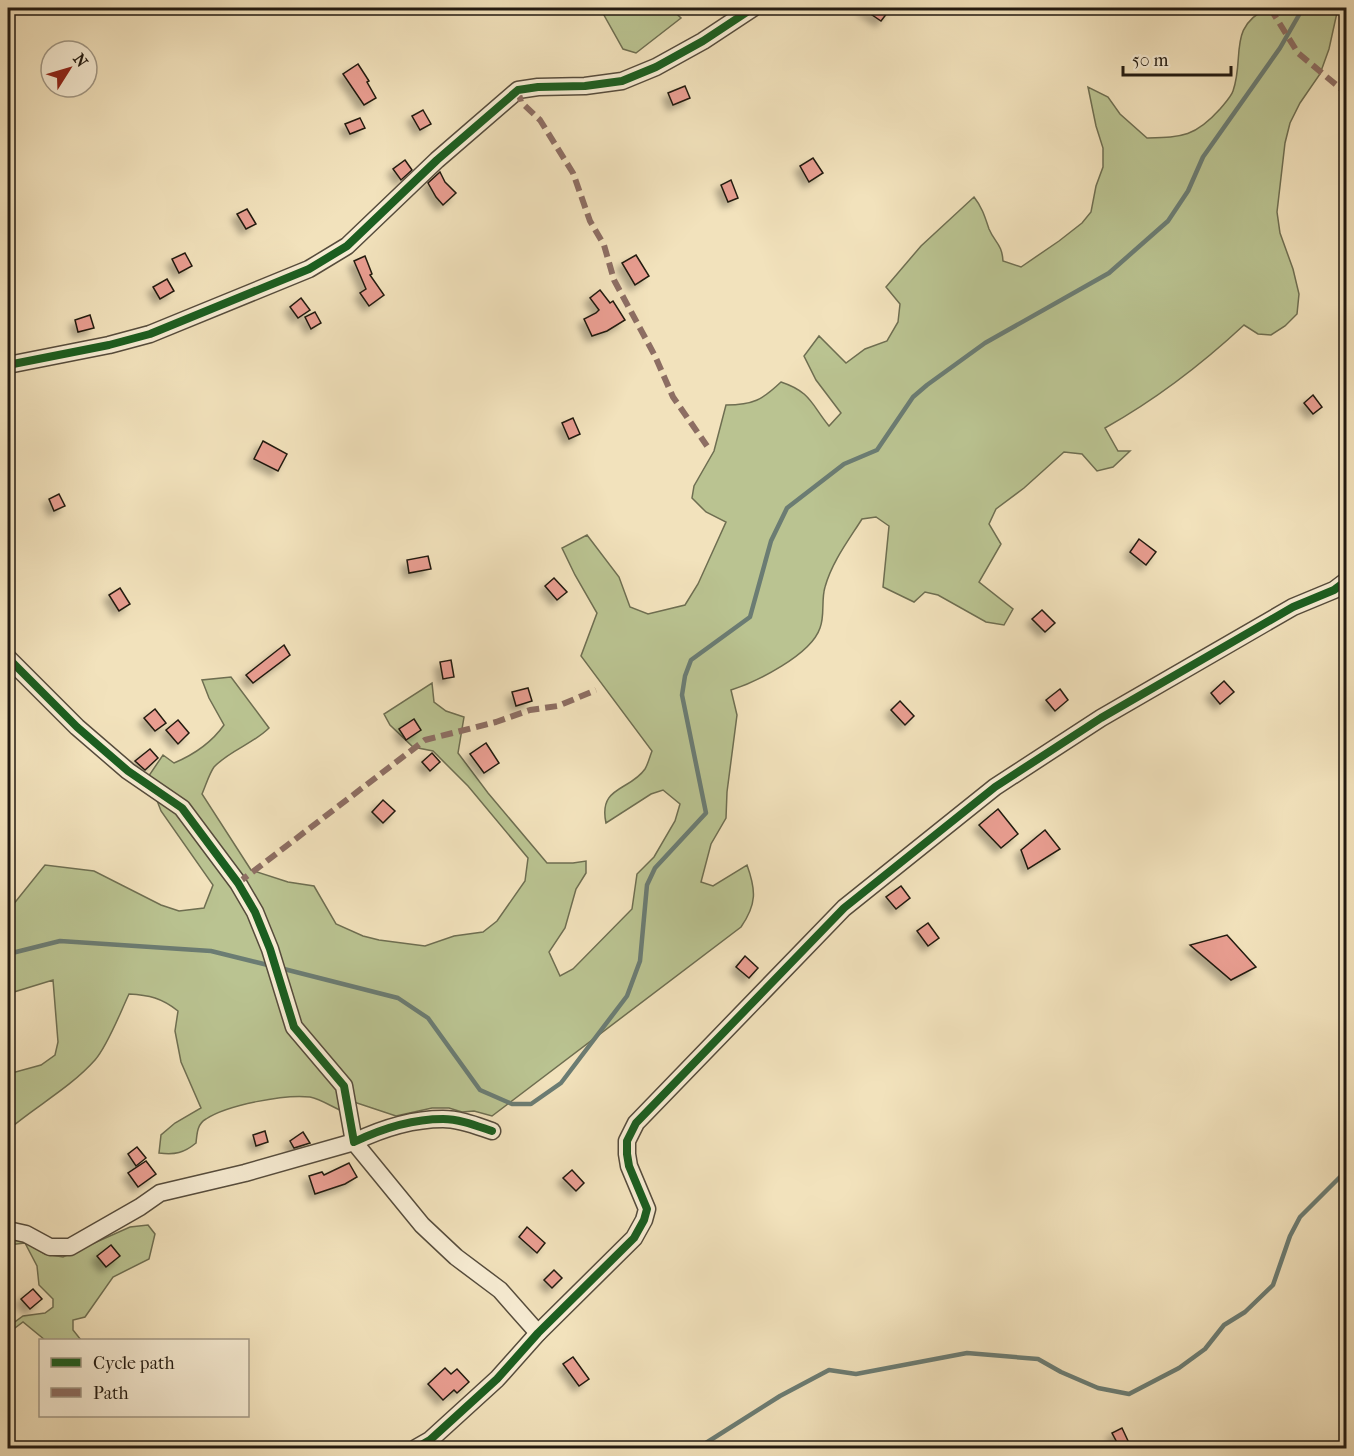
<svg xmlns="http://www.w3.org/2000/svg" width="1354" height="1456" font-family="'IM FELL French Canon',serif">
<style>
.green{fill:#bac391;stroke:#6e6e51;stroke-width:1.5}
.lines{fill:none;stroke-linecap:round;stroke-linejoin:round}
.stream{stroke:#6b7c73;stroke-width:4.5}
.building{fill:#e89d90;stroke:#221a11;stroke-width:1.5;filter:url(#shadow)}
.street-casing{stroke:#564c3c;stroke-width:19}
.street{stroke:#f7ecd3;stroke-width:16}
.quiet{stroke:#8d6e63;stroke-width:6;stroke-dasharray:12 6;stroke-linecap:butt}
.cycleway-casing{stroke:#f7ecd3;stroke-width:11}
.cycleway{stroke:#1b5e20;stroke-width:8}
</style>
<defs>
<filter id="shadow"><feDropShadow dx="-5.5" dy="5.5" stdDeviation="3" flood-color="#0004"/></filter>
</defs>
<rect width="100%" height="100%" fill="#f2e2bc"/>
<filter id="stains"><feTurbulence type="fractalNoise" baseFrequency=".00333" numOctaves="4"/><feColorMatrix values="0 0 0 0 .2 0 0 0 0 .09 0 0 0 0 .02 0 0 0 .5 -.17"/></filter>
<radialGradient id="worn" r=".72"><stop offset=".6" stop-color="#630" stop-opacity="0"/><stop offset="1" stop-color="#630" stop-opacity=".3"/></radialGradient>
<g class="green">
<polygon points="600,8 639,8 642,11 655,8 670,8 681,18 636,53 623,49"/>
<path d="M 1268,8 L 1338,8 L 1329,49 L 1320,74 L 1300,103 L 1290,123 L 1285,143 L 1277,212 L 1280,233 L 1293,269 L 1299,294 L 1297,314 L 1285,326 L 1271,335 L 1258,334 L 1244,325 C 1202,364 1155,400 1105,428 L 1118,451 L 1130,451 L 1113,467 L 1097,471 L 1082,454 L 1064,452 L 1024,488 L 996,509 L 989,524 L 1001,544 L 979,582 L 1013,609 L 1004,625 L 986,622 L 938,595 L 925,592 L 914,602 L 883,587 L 889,526 L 876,517 L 862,519 C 848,541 832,562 825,587 C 821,600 825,616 820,628 C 811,655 756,682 731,690 L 737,715 L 727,792 L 726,818 L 711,844 L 701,882 L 713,886 L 747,865 C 756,890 757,904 741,927 L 492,1116 L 474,1111 L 462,1112 L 449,1108 L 432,1108 L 396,1116 L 354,1102 L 352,1115 C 338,1111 322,1099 310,1097 C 285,1094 227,1105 206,1119 C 197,1124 197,1134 196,1143 C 184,1153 175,1155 159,1153 L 161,1135 L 175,1123 L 201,1108 L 181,1062 L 175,1031 L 178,1011 C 162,998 149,995 129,994 C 120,1013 108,1045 95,1060 C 70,1088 36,1106 8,1130 L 8,1074 L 41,1065 L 55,1055 L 58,1042 L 53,980 L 14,992 L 8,997 L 8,911 L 45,865 L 94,871 L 161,905 L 179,911 L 204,908 L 213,885 L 161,811 L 148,777 L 163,755 L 174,763 C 193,755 212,742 224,725 L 209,698 L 202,680 L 231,677 L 269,728 C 253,744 230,750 214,767 C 209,774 206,785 202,794 L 251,870 L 288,882 L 314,886 L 336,924 L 363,936 L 379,940 L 425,946 L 454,936 L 483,932 L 497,921 L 525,881 L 528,858 L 468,786 L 433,751 L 413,747 L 390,725 L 384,714 L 432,683 L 434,702 L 446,711 L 464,717 L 458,753 L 488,793 L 547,863 L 573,863 L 586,861 L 586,873 L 576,889 L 565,928 L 549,952 L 560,976 L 573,969 L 632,909 L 637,874 L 654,857 L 675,821 L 680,804 L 663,790 L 651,794 L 606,823 C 598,786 630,791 645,769 C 648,764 650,756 652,751 L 581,656 L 597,613 L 575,575 L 562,548 L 587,535 L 619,577 L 630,607 L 648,614 L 685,605 L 698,584 L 726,522 L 706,512 L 692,498 L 694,486 L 714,451 L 726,405 C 753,405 762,400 781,382 C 811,392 811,404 829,426 L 841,413 L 816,380 L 804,356 L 819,336 L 846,363 L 865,349 L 887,341 L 898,322 L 900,304 L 886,287 L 921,246 L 974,197 C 982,207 985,217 989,229 C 995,243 1002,244 1003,261 L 1021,267 L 1059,241 L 1082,223 L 1091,212 L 1096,186 L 1103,167 L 1103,148 L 1096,126 L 1088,87 L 1108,97 L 1120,114 L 1147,138 C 1182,137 1195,137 1220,109 C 1224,104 1231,97 1233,91 C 1245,57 1227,27 1268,8 Z"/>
<polygon points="148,1225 155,1234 149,1259 113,1277 85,1317 73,1320 73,1330 81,1340 45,1340 23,1322 11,1331 11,1342 8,1342 8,1327 23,1316 45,1313 53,1307 53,1299 39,1285 37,1266 25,1243 8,1245 8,1239 18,1238 45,1254 63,1257 130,1227"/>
</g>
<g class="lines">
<g class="stream">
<polyline points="8,954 60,941 211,951 272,966"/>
<polyline points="280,968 398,998 428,1018 480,1090 512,1104 531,1104 561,1083 627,996 640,961 647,885 655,868 706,813 682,695 685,676 691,660 750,617 771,541 787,508 844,464 877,450 913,397 927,385 985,343 1109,273 1168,221 1188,191 1203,157 1280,48 1303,8"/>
<polyline points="698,1448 780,1396 829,1370 856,1374 967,1353 1038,1359 1061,1372 1098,1388 1129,1394 1179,1368 1205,1349 1224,1325 1245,1312 1273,1285 1290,1236 1300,1217 1346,1171"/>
</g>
</g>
<g class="building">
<polygon points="862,8 891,8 881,21"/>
<polygon points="358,64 369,81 367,82 376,98 364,105 343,74"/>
<polygon points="685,86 690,98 673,105 668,93"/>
<polygon points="423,110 431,124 420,130 412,116"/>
<polygon points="360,118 365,128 350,134 345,124"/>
<polygon points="813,158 823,173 809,182 800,166"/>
<polygon points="405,160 412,170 401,180 393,169"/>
<polygon points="440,172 445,182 456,193 443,205 436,197 428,183"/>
<polygon points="731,180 738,198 728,202 721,185"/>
<polygon points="247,209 256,224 246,229 237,214"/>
<polygon points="185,253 192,266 179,273 172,259"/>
<polygon points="636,255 649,276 635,285 622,263"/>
<polygon points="365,256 372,274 370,275 384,295 369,306 360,293 366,289 354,261"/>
<polygon points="167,279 174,291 160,299 153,287"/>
<polygon points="600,290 610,303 613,301 625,320 607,331 592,336 584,319 596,313 599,310 590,298"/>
<polygon points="301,298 310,310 298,318 290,307"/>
<polygon points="315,312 321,323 311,329 305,317"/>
<polygon points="90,315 94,328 78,332 75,320"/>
<polygon points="1313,395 1322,407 1313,414 1304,403"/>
<polygon points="573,418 580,434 569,439 562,423"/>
<polygon points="263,441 287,454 278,471 254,459"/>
<polygon points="59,494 65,506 54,511 49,499"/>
<polygon points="1139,539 1156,552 1146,565 1130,552"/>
<polygon points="428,556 431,569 409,573 407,560"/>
<polygon points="554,578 567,592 557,600 545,586"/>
<polygon points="120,588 130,604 119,611 109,595"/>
<polygon points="1042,610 1055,623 1045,632 1032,619"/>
<polygon points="284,645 290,655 253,683 246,675"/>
<polygon points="451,660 454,677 443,679 440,662"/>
<polygon points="1224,681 1234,692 1220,704 1211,693"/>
<polygon points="528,688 532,701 516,706 512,692"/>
<polygon points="1060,689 1068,700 1055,711 1046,700"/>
<polygon points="900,701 914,716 905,725 891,710"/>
<polygon points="155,709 166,723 155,731 144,718"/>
<polygon points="414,719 421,730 406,740 399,729"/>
<polygon points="178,720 189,733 178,744 166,730"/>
<polygon points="486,743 499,763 484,773 470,754"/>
<polygon points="150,749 158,758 145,770 135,761"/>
<polygon points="432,753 440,762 430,771 422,762"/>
<polygon points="383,800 395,811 383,823 372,812"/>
<polygon points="998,809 1018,834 1001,848 979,825"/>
<polygon points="1045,830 1060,849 1028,869 1021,850"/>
<polygon points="901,886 910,898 896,909 886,897"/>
<polygon points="928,923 939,938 928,946 917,931"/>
<polygon points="1227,935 1256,967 1231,980 1190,945"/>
<polygon points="745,956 758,968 749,978 736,967"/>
<polygon points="265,1131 268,1142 256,1146 253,1135"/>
<polygon points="303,1132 310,1143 294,1148 290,1141"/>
<polygon points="137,1147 146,1158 136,1166 128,1154"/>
<polygon points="146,1161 156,1174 138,1187 128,1173"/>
<polygon points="349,1163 357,1177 345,1184 315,1194 309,1176 322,1172 324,1175"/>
<polygon points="572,1170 584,1183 576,1191 563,1178"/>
<polygon points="527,1227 545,1243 537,1253 519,1237"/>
<polygon points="111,1245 120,1256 106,1267 97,1256"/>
<polygon points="554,1270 562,1278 552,1288 544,1280"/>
<polygon points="33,1289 42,1299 30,1309 21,1299"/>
<polygon points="573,1357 589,1379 579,1386 563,1364"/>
<polygon points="445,1368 451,1374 457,1369 469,1382 457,1393 454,1390 443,1400 428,1384"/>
<polygon points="1122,1428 1129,1443 1120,1448 1112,1433"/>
</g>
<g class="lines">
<g class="street-casing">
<g id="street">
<polyline points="8,365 109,345 150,334 309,269 347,246 437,160 518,90 538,87 585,86 622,81 656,67 703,41 753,8"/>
<path d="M 8,658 L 77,727 L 128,771 L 182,808 L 238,883 L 255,912 L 270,949 L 294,1027 L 344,1086 L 354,1142 C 381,1129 412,1119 443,1119 C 460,1119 477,1126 492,1131"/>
<polyline points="8,1230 26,1234 50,1247 70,1247 140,1207 160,1193 245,1173 354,1142 422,1225 456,1257 500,1290 538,1333"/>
<polyline points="416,1448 430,1440 497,1379 538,1333 634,1238 644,1220 647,1209 629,1166 627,1154 627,1141 636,1123 844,908 995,787 1101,718 1293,607 1334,590 1346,581"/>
</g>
</g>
<use href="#street" class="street"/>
<g class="quiet">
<polyline points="1270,8 1298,53 1346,93"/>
<polyline points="518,90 521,102 540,120 573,173 590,221 604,245 614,280 655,356 673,397 707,446"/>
<polyline points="238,883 425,740 496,722 530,710 558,706 596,690"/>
</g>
<g class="cycleway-casing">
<g id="cycleway">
<polyline points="8,365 109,345 150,334 309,269 347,246 437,160 518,90 538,87 585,86 622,81 656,67 703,41 753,8"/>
<path d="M 8,658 L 77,727 L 128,771 L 182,808 L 238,883 L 255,912 L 270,949 L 294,1027 L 344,1086 L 354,1142 C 381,1129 412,1119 443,1119 C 460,1119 477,1126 492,1131"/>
<polyline points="416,1448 430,1440 497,1379 538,1333 634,1238 644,1220 647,1209 629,1166 627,1154 627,1141 636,1123 844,908 995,787 1101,718 1293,607 1334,590 1346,581"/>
</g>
</g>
<use href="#cycleway" class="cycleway"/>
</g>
<rect width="1354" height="1456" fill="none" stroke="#f2e2bc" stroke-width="30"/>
<rect x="9" y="9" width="1336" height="1438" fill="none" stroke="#221a11" stroke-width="3"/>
<rect x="15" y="15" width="1324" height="1426" fill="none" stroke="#221a11" stroke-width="1.5"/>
<rect x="39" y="1339" width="210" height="78" fill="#f7ecd3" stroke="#a29885" stroke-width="1.5"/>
<rect x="51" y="1358" width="30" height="9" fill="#1b5e20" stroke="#a29885" stroke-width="1.5"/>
<text x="93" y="1369" font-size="18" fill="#221a11">Cycle path</text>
<rect x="51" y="1388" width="30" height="9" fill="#8d6e63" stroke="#a29885" stroke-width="1.5"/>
<text x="93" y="1399" font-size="18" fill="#221a11">Path</text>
<g transform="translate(69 69) rotate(53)"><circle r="28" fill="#f7ecd3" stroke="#a29885" stroke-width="1.5"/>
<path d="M0-4.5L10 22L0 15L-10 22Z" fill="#8f2418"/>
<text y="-9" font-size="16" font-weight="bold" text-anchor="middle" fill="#221a11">N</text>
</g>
<path d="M1123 66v9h108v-9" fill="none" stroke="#221a11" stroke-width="3"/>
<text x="1132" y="66" font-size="18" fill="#221a11" stroke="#f7ecd3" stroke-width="4.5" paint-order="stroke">50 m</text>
<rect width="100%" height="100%" filter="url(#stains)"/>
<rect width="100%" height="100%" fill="url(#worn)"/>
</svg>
